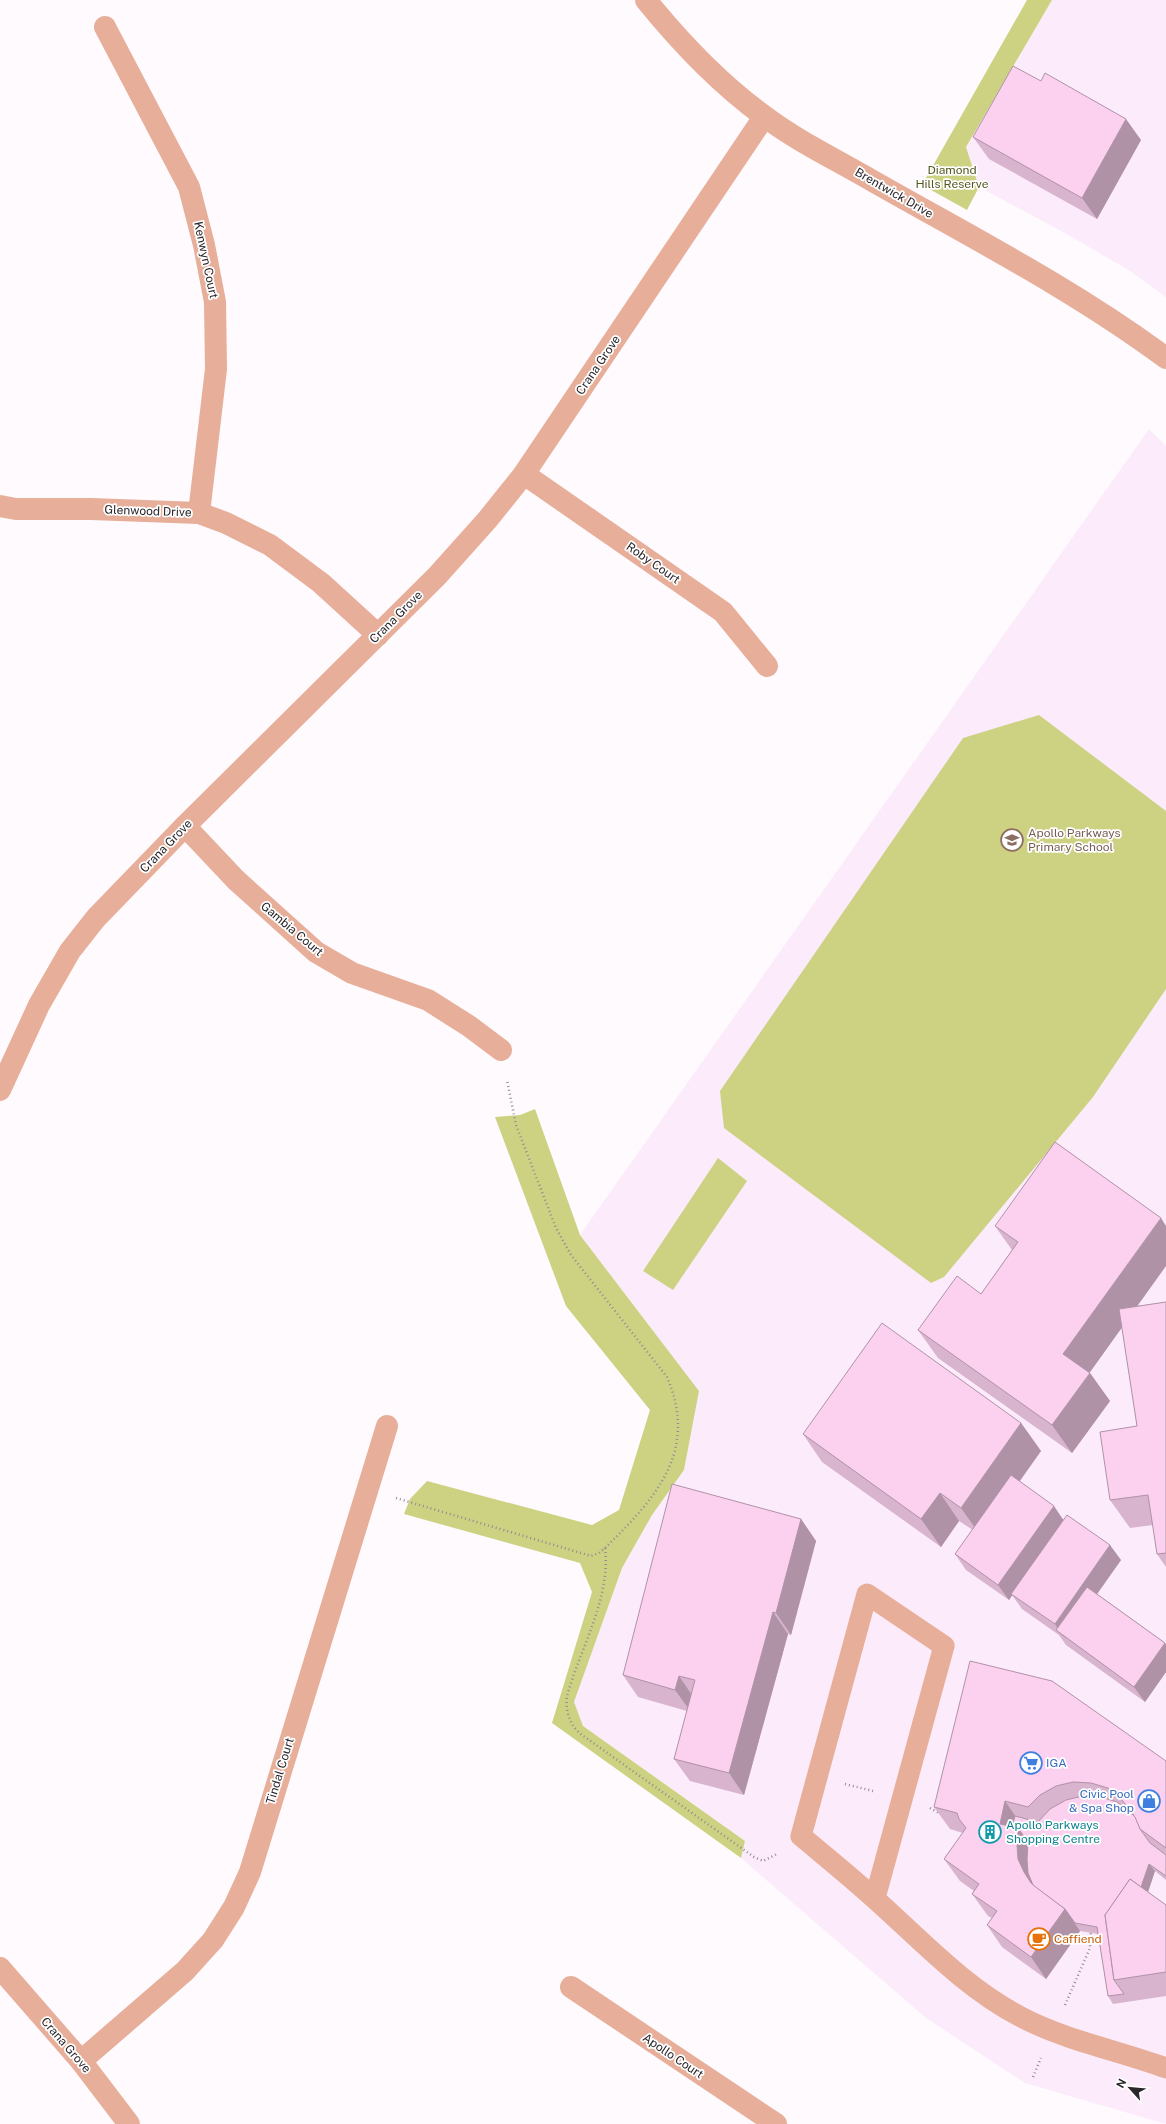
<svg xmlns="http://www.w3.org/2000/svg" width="1166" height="2124" font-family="'Public Sans',sans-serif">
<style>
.built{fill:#fcebfb}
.green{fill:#cdd283}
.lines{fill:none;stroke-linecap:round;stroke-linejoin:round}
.path{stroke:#908c90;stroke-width:2.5;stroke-dasharray:1 3;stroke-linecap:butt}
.lane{stroke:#e7ae99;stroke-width:21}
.street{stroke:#e7ae99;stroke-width:22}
.wall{fill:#d8b4ce}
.shaded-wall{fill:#b092a7}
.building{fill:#fbd1ef;stroke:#b092a7}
.labels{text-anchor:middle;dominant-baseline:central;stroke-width:3.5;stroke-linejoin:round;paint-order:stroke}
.park-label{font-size:12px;fill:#55571d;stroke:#fff}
.street-label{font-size:12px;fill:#2a262a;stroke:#fff}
.education-label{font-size:12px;fill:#785e54;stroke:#fff;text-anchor:start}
.shop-label{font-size:12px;fill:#366cbe;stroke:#fff;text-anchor:start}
.culture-label{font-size:12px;fill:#0d838f;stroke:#fff;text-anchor:start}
.food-label{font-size:12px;fill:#c56008;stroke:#fff;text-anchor:start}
</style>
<rect width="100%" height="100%" fill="#fefafe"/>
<g class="built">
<polygon points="1052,0 1166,0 1166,297 1130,271 1065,233 979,187 966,147"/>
<polygon points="1149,429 1166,446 1166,2124 1025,2083 926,2018 741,1858 745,1841 583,1726 574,1702 622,1568 652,1515 684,1470 699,1391 580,1235"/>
</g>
<g class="green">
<polygon points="1027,0 1052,0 966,147 979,187 967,210 922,185"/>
<polygon points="1039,715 1166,811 1166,989 1093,1097 944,1277 931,1283 724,1128 720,1091 963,738"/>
<polygon points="535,1109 580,1235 699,1391 684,1470 652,1515 622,1568 574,1702 583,1726 745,1841 741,1858 552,1723 592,1592 580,1563 404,1514 410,1499 427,1481 592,1525 619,1510 650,1410 566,1306 495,1117 520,1115"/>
<polygon points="718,1158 747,1181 673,1290 643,1271"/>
</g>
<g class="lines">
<g class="path">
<path d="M 396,1498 L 591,1556 L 599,1553 L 605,1548 C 656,1498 699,1451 667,1377 L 571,1255 L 556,1228 L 516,1125 L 507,1080"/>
<path d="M 605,1548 C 611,1598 580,1649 567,1696 C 565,1711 570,1726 582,1735 L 754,1857 L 763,1861 L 777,1854"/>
<polyline points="845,1784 873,1791"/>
<polyline points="930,1808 939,1813"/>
<polyline points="1065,2005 1090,1948 1091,1931"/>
<polyline points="1033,2077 1041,2058"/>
</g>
<path class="lane" d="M 875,1898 L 944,1646 L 867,1594 L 801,1836 C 826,1857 851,1877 875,1899 C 921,1940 965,1988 1021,2017 C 1067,2041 1117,2050 1166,2068"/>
<g class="street">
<path d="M 646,0 C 680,42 720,84 764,116 C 797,141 835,159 871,180 C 971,237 1073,289 1166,358"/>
<polyline points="105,27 189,187 204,245 215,302 216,369 199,513"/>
<polyline points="524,474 723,612 767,666"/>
<polyline points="0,506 16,509 91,509 199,513 226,523 270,545 321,583 378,635"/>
<polyline points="185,826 236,880 316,952 352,973 428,1000 469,1026 501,1050"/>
<polyline points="0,1090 39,1005 70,951 96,918 185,826 437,576 488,519 524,474 764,117"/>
<polyline points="0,1968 81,2061 129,2124"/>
<polyline points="571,1987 776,2124"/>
<polyline points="81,2061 185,1971 213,1940 234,1907 250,1872 387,1426"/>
</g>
</g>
<g class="wall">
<polygon points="973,137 1141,140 1097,219 989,159"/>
<polygon points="995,1226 1137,1306 1166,1302 1166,1567 1157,1554 1153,1525 1130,1528 1110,1500 1137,1426 1122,1327 1089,1372 1110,1401 1072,1453 938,1358 918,1330 981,1294 1012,1250"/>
<polygon points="1021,1423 1041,1451 1019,1481 1064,1520 1121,1560 1097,1594 1165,1643 1166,1645 1166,1672 1145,1702 1066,1645 1059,1635 1022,1609 1012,1595 1009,1600 966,1570 955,1554 973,1530 959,1521 941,1547 822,1462 803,1434"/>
<polygon points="801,1519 816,1541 791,1635 788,1634 744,1795 690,1781 674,1759 687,1711 638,1697 623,1675"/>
<polygon points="1166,1761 1166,1880 1155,1871 1148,1892 1166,1905 1166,1996 1113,2004 1108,1996 1098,1934 1080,1931 1046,1979 1002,1947 987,1925 992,1918 988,1916 972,1894 974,1891 960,1881 944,1859 963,1833 950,1829 934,1807"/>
</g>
<g class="shaded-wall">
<polygon points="1126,119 1141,140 1097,219 1082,198"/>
<polygon points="1161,1218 1166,1226 1166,1266 1083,1382 1063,1354"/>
<polygon points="1090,1373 1110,1401 1072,1453 1052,1425"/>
<polygon points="1021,1423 1041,1451 981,1536 961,1508"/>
<polygon points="940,1493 959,1521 941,1547 921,1519"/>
<polygon points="1054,1506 1064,1521 1009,1600 998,1585"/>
<polygon points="801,1519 816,1541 791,1635 776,1613"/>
<polygon points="1110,1545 1121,1560 1066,1638 1062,1635 1055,1624"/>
<polygon points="773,1612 788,1634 744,1795 729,1773"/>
<polygon points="1165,1643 1166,1645 1166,1672 1145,1702 1134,1687"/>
<polygon points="679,1676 694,1698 691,1712 675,1690"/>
<polygon points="1005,1801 1020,1823 1034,1850 1039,1894 1031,1883 1024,1872 1018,1859 1017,1845 1000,1824"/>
<polygon points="1149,1864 1155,1871 1145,1901 1114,1929"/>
<polygon points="1065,1909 1080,1931 1046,1979 1031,1957"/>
</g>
<g class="building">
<polygon points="1013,66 1041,81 1045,73 1126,119 1082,198 973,137"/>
<polygon points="1055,1142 1161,1218 1063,1354 1090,1373 1052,1425 918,1330 957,1276 981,1294 1018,1242 995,1226"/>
<polygon points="1166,1302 1166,1553 1157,1554 1148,1495 1110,1500 1100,1432 1137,1426 1119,1309"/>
<polygon points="882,1323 1021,1423 961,1508 940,1493 921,1519 803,1434"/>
<polygon points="1011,1475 1054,1506 998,1585 955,1554"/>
<polygon points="672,1484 801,1519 776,1613 773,1612 729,1773 674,1759 695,1680 679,1676 675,1690 623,1675"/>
<polygon points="1067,1515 1110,1545 1055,1624 1011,1594"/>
<polygon points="1087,1587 1165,1643 1134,1687 1056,1630"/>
<polygon points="970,1661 1052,1681 1166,1761 1166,1848 1140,1829 1133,1814 1122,1800 1108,1788 1091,1783 1073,1782 1056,1786 1040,1795 1028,1807 1005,1801 1000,1824 1018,1828 1017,1845 1018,1859 1024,1872 1031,1883 1065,1909 1031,1957 987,1925 997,1911 972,1894 979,1884 944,1859 966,1828 959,1819 957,1813 934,1807"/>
<polygon points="1083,1796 1101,1797 1117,1802 1132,1814 1135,1817 1140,1829 1150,1843 1166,1855 1166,1876 1149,1864 1141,1887 1130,1879 1105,1915 1114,1980 1124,1994 1108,1996 1097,1927 1075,1923 1065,1909 1033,1885 1028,1873 1027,1859 1028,1842 1018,1828 1012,1827 1015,1816 1038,1822 1050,1809 1066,1800"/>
<polygon points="1130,1879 1166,1905 1166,1972 1114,1980 1105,1915"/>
</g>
<defs>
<g id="school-ring" transform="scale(1.15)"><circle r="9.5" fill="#fff" stroke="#8d6e63" stroke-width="1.5"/><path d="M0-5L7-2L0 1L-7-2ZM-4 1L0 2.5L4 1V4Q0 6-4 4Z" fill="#8d6e63"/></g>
<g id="supermarket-ring" transform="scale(1.15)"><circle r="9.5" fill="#fff" stroke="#3f7fe0" stroke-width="1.5"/><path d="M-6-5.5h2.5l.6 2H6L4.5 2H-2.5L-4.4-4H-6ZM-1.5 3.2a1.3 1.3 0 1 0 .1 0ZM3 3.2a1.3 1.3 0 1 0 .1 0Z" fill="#3f7fe0"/></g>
<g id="shop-ring" transform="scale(1.15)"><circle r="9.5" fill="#fff" stroke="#3f7fe0" stroke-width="1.5"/><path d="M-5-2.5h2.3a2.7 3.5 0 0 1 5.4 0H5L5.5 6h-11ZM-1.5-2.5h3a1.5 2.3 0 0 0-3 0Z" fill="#3f7fe0"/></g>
<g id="building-ring" transform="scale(1.15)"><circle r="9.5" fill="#fff" stroke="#0f9aa8" stroke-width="1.5"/><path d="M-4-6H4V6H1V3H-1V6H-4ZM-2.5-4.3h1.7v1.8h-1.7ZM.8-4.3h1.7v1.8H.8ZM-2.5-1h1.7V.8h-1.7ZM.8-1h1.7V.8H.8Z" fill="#0f9aa8"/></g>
<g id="cafe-ring" transform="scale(1.15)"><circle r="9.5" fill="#fff" stroke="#e8710a" stroke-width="1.5"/><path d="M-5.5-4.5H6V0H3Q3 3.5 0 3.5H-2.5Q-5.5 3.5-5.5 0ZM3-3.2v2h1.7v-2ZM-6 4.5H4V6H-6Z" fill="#e8710a"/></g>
</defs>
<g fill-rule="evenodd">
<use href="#school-ring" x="1012" y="840"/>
<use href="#supermarket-ring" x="1031" y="1763"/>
<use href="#shop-ring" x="1149" y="1801"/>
<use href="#building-ring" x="990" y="1832"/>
<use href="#cafe-ring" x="1039" y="1939"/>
</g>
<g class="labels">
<g class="park-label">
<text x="952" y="170">Diamond<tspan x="952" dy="14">Hills Reserve</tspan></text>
</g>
<g class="street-label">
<text transform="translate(894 193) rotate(30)">Brentwick Drive</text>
<text transform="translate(206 260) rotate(78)">Kenwyn Court</text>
<text transform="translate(598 365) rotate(-56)">Crana Grove</text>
<text transform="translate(148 511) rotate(2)">Glenwood Drive</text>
<text transform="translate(653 563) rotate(35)">Roby Court</text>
<text transform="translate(396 617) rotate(-45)">Crana Grove</text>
<text transform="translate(166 846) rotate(-46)">Crana Grove</text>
<text transform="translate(292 929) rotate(40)">Gambia Court</text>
<text transform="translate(280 1771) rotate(-73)">Tindal Court</text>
<text transform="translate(66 2045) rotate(49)">Crana Grove</text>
<text transform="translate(673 2056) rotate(34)">Apollo Court</text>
</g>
<g class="education-label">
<text x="1028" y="833">Apollo Parkways<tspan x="1028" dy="14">Primary School</tspan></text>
</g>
<g class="shop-label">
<text x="1046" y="1763">IGA</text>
<text x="1134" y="1794" text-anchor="end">Civic Pool<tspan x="1134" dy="14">&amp; Spa Shop</tspan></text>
</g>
<g class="culture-label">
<text x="1006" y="1825">Apollo Parkways<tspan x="1006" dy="14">Shopping Centre</tspan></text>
</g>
<g class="food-label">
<text x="1054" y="1939">Caffiend</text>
</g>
</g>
<g transform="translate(1130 2088) rotate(297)" stroke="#ffffff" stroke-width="3" paint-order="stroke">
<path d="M0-3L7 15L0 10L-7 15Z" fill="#2a262a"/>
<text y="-6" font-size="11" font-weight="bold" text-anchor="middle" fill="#2a262a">N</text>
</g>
</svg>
